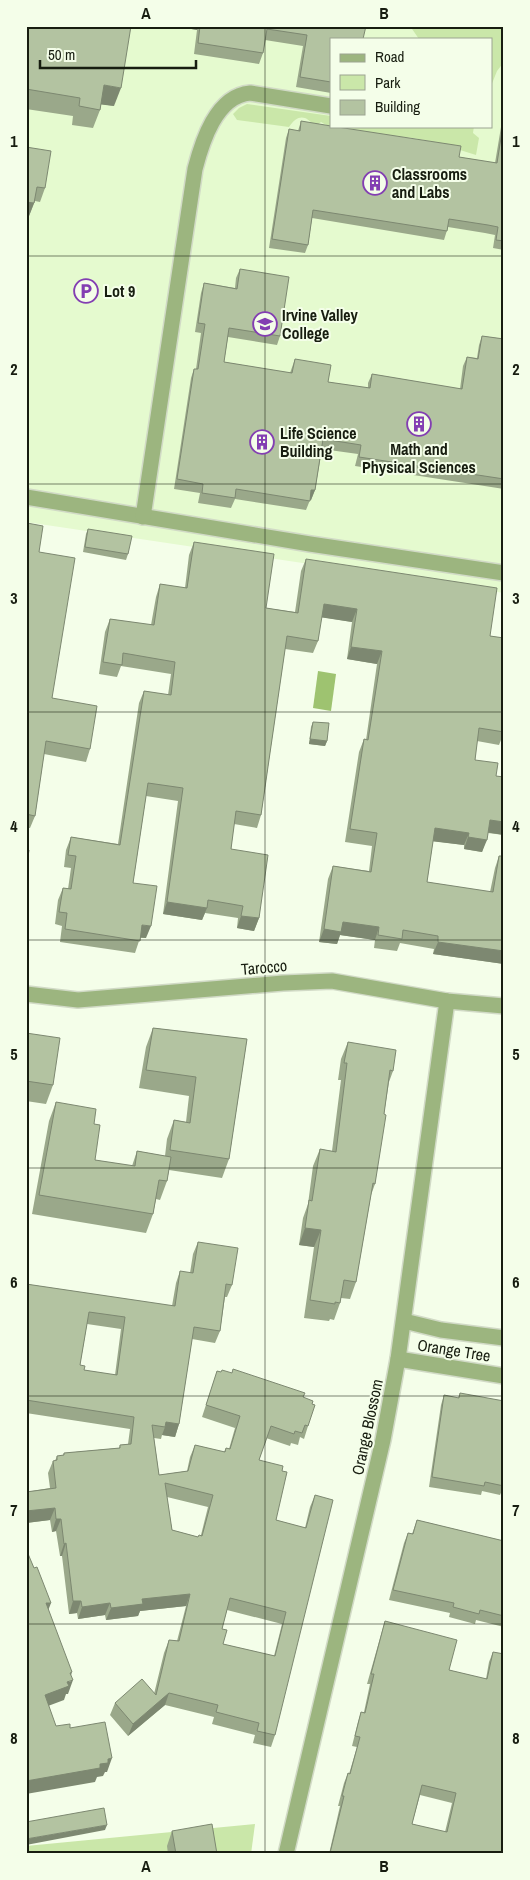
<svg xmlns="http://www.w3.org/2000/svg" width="530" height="1880" font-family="'Archivo Narrow',sans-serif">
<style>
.built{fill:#e5facf;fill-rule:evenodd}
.green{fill:#cae7a9}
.water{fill:#9ec370}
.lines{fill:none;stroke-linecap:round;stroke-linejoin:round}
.minor-casing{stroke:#d1dac6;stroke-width:18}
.minor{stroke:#9cb57f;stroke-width:15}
.wall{fill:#9aa88a;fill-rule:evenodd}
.shaded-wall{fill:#7d8871}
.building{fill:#b3c3a1;stroke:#7d8871;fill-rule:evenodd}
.grid{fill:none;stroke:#171d10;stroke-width:1;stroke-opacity:0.55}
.labels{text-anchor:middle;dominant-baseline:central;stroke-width:4;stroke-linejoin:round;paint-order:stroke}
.poi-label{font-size:16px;font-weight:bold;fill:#171d10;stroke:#f4fee9;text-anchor:start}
.street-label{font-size:16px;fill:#171d10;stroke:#f4fee9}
.neatline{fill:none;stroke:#171d10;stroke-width:2}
.grid-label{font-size:16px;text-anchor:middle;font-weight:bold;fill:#171d10}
</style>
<rect width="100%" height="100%" fill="#f4fee9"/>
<path class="built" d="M 26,26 L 504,26 L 504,593 L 26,522 ZM 331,39 L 491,39 L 491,126 L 331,126 Z"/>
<g class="green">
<polygon points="410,26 504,26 504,62 497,71 491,86 491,39 419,39"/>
<path d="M 247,104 L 331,116 L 331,126 L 474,126 L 473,133 L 479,138 L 476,155 C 459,150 442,143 424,140 C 397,134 342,136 321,122 L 315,127 C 306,115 298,114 289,127 L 237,120 L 233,114 L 239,108 Z"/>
<polygon points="255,1824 251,1854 26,1854 26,1846"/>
</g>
<polygon class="water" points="318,671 336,674 331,711 313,708"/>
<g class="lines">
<g class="minor-casing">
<g id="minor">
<polyline points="26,497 310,544 504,573"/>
<path d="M 143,517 L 195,169 C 202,142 216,96 250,93 L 331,106"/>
<polyline points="26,994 78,1000 283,983 332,981 447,1001 504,1006"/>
<polyline points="404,1321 441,1330 504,1338"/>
<polyline points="398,1359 504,1376"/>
<polyline points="286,1854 383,1440 398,1359 447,1001"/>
</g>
</g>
<use href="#minor" class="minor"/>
</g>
<g class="wall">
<polygon points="26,26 114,106 101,104 100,110 93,128 72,125 73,116 26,109"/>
<polygon points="186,26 366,26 331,39 331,93 296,87 303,46 265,40 263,53 259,64 194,54 197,30 186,28"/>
<polygon points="504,115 504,250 493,248 495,235 485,233 448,227 444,240 312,218 308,245 305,253 269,248 286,138 289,129 298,131 301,121 459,157 495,163 502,121"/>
<polygon points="26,147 45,188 40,202 35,201 29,216 26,216"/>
<polygon points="240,269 280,336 277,345 228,337 224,362 290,373 295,359 328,382 368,388 368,383 372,374 460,389 463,366 467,357 477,358 479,345 482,336 504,339 504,489 355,466 358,454 322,449 315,490 311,500 310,500 306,510 235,499 231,508 198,503 200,493 174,489 191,378 194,369 196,369 201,333 195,332 201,293 204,283 235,288 236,278"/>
<polygon points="26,516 27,523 39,552 52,698 90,749 86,762 44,754 35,816 30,828 26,828"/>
<polygon points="88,529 128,554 126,560 83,552 86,534"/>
<polygon points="194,542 266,608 295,612 301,571 306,559 490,636 504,638 504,740 501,740 499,745 477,741 475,760 496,776 504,777 504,835 488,833 482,852 464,849 464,845 433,841 427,882 490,892 495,868 499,856 504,856 504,964 433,954 434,949 400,943 397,951 374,948 375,940 340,935 337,944 319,942 328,879 333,866 369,871 372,846 345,842 359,752 364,739 366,740 377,664 347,659 352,622 321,617 318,641 313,653 285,649 261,815 257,828 234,824 231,849 259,918 254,931 237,928 238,918 205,913 202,920 163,914 178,801 146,796 133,883 146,938 140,938 135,953 60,942 62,926 55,924 58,900 63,888 68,889 71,868 64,867 66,850 71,837 118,844 139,703 144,691 168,695 171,674 121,666 117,677 99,674 105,632 110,619 151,625 156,597 160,584 185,588 189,555"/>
<polygon points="313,722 327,741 325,746 309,744 311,727"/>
<polygon points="153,1028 247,1039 229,1159 222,1178 169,1170 167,1181 160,1200 156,1199 153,1214 146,1233 32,1214 49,1121 56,1102 94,1124 95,1160 132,1166 137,1151 165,1156 167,1139 174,1120 186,1122 189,1096 139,1088 146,1047"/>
<polygon points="26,1033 53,1085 46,1104 26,1101"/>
<polygon points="348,1042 393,1071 389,1082 384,1114 375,1184 371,1195 356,1282 350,1299 341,1298 340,1303 334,1320 330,1319 329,1321 304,1318 314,1247 299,1245 303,1218 308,1204 313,1166 320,1149 332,1151 341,1080 338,1080 341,1059"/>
<path d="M 198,1242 L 232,1285 L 227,1297 L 225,1297 L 220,1331 L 215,1343 L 192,1339 L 179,1424 L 175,1437 L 162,1435 L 161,1439 L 154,1438 L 159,1475 L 187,1471 L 190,1457 L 195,1445 L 224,1452 L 226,1448 L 229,1449 L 235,1428 L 202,1417 L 217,1371 L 303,1397 L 312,1404 L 308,1426 L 304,1439 L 300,1437 L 298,1445 L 291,1443 L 290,1446 L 266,1438 L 259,1460 L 276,1520 L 305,1528 L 310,1507 L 315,1495 L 275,1735 L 271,1747 L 253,1743 L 255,1735 L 212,1724 L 214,1717 L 165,1705 L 128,1736 L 110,1715 L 115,1703 L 154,1694 L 164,1653 L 169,1640 L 177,1641 L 186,1606 L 140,1611 L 138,1616 L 106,1620 L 105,1615 L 78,1619 L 77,1613 L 69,1614 L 62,1556 L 60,1556 L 56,1531 L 52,1532 L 50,1520 L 26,1523 L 26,1492 L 50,1488 L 48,1473 L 53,1461 L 55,1461 L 57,1456 L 63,1455 L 64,1453 L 119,1448 L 120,1445 L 128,1444 L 130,1429 L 26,1413 L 26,1284 L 172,1306 L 176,1283 L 180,1271 L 190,1273 L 193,1254 ZM 87,1324 L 121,1329 L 115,1375 L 84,1370 L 80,1365 ZM 167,1497 L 208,1507 L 201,1535 L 198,1537 L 172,1530 ZM 227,1610 L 282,1624 L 274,1656 L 223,1644 L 222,1629 Z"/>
<polygon points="460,1393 504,1486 500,1495 482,1491 481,1495 429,1487 441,1405 444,1395 458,1398"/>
<polygon points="417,1520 504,1541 504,1627 476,1620 475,1624 449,1617 450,1613 389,1600 404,1543 408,1533 412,1534"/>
<path d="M 385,1621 L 449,1670 L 486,1679 L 489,1662 L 493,1652 L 504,1854 L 329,1854 L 340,1806 L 338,1806 L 344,1783 L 348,1773 L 349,1774 L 357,1747 L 352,1746 L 358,1722 L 361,1712 L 364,1712 L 370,1684 L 367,1684 L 382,1631 ZM 420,1795 L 452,1803 L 445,1832 L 412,1824 Z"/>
<polygon points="172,1831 217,1854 168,1854 167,1846"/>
</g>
<g class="shaded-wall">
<polygon points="186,26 199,26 197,30 186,28"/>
<polygon points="104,85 121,88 114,106 97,104"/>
<polygon points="26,202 34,203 29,216 26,216"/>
<polygon points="311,490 315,490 311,500 308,500"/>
<polygon points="324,604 357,609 352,622 319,617"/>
<polygon points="351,647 382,651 377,664 347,659"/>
<polygon points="310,739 327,741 325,746 309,744"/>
<polygon points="490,820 504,822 504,835 485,832"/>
<polygon points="435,828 469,833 464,845 430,841"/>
<polygon points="468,837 487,840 482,852 464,849"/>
<polygon points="167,902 207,908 202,920 163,914"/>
<polygon points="241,916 259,918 254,931 237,928"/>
<polygon points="343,922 379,927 375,940 340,935 337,944 319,942 324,929"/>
<polygon points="142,925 151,926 146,938 138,937"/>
<polygon points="438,942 504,951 504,964 433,954"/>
<polygon points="305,1228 321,1230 314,1247 299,1245"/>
<polygon points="166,1422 179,1424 175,1437 162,1435 165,1427"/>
<polygon points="55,1508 50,1520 26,1523 26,1511"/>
<polygon points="56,1519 61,1519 56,1531 52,1532"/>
<polygon points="66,1543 62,1556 60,1556 64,1544"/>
<polygon points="190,1594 186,1606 140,1611 138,1616 106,1620 111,1608 142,1599"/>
<polygon points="73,1601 81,1601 77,1613 69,1614"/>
<polygon points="46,1603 51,1603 46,1616"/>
<polygon points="110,1603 105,1615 78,1619 82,1607"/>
<polygon points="72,1672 69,1682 73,1680 68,1694 66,1694 64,1700 40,1709 45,1695 70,1673"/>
<polygon points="169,1693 165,1705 128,1736 133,1724"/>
<polygon points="112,1758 107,1772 105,1772 103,1776 97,1777 95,1782 26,1794 26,1781 100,1764 108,1759"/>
<polygon points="107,1825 105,1830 26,1845 26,1839"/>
</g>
<g class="building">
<polygon points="26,26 131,26 121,88 104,85 100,110 79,106 80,98 26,89"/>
<polygon points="200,26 366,26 363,39 331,39 331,82 300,77 307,35 267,29 263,53 198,43"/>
<polygon points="504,119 504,241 496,240 498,227 488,225 449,219 447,231 313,210 308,245 272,239 289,129 300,131 301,121 331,126 461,146 459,157 497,163"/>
<polygon points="26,147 51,151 45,188 37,187 34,203 26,202"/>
<polygon points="240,269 289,277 280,336 229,328 224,362 292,373 295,359 331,365 328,382 370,388 372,374 462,389 467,357 478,359 482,336 504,339 504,479 359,457 361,445 323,439 315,490 311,490 310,501 236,489 235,498 202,493 203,484 177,479 194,369 198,369 205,324 198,323 204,283 237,289"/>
<polygon points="26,516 28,516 27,523 43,526 39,552 75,558 52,698 97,706 90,749 46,741 35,816 26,814"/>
<polygon points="88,529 132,536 128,554 85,547"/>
<polygon points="194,542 274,554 266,608 298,613 306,559 497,588 490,636 504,638 504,732 479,728 475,760 498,763 496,776 504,777 504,822 490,820 487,840 468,837 469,833 435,828 427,882 493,892 499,856 504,856 504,951 438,942 438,936 403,930 402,939 378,935 379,927 343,922 341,932 324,929 333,866 371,872 377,833 350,829 364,739 368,740 382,651 351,647 357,609 324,604 318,641 287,636 261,815 236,811 231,849 268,855 259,918 241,916 243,906 208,900 207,908 167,902 183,788 148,783 133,883 157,886 151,926 142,925 140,941 65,929 67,913 59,912 63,888 71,889 76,856 68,855 71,837 120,845 144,691 171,695 175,662 123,653 122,665 103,662 110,619 154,625 160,584 187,588"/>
<polygon points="313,722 329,723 327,741 310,739"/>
<polygon points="26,849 29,850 26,870"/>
<polygon points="153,1028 247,1039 229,1159 170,1150 174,1120 190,1123 196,1077 146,1070"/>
<polygon points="26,1033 60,1038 53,1085 26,1081"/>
<polygon points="348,1042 396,1050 393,1071 390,1070 384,1114 386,1115 375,1184 373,1183 356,1282 344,1280 340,1303 335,1302 335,1304 310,1300 321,1230 305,1228 309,1200 312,1201 320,1149 336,1152 347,1063 344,1063"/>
<polygon points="56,1102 96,1109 94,1124 100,1125 95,1160 135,1166 137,1151 171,1157 167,1181 159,1180 153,1214 39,1195"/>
<path d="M 198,1242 L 238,1248 L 232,1285 L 226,1284 L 220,1331 L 194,1327 L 179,1424 L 166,1422 L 165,1427 L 152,1425 L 159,1475 L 188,1471 L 195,1445 L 225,1452 L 226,1448 L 230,1449 L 240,1416 L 206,1405 L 217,1371 L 221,1372 L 222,1370 L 232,1373 L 233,1369 L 305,1393 L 303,1397 L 313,1401 L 312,1404 L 315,1405 L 308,1426 L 305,1425 L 302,1433 L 295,1431 L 294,1434 L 271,1426 L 259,1460 L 283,1466 L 282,1471 L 287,1472 L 276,1520 L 306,1528 L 315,1495 L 333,1500 L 275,1735 L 257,1731 L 259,1723 L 216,1712 L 218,1705 L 169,1693 L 133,1724 L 115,1703 L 142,1679 L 156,1695 L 169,1640 L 179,1641 L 190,1594 L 142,1599 L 143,1604 L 111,1608 L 110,1603 L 82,1607 L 81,1601 L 73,1601 L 66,1543 L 64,1544 L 61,1519 L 56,1519 L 55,1508 L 26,1511 L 26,1492 L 56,1488 L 53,1461 L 57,1460 L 57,1456 L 64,1455 L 64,1453 L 120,1448 L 120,1445 L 131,1444 L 134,1417 L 26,1400 L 26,1284 L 175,1306 L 180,1271 L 193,1273 ZM 89,1312 L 125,1317 L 117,1375 L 84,1370 L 85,1366 L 80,1365 ZM 165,1483 L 213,1495 L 202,1536 L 199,1535 L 198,1537 L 172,1530 ZM 230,1598 L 286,1612 L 275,1656 L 223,1644 L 227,1630 L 222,1629 Z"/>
<polygon points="460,1393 504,1401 504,1486 485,1482 484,1486 432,1477 444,1395 459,1398"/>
<polygon points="417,1520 504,1541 504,1616 480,1610 479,1614 453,1607 454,1603 393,1590 408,1533 413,1534"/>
<polygon points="26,1549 34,1568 37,1567 51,1603 46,1603 72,1672 70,1673 73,1680 67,1682 69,1686 45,1695 56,1726 70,1724 70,1728 105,1722 112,1758 108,1759 108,1763 100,1764 100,1768 26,1781"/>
<path d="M 385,1621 L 457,1640 L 449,1670 L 487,1679 L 493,1652 L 504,1654 L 504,1854 L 330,1853 L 344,1796 L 342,1796 L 348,1773 L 350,1774 L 360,1737 L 355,1736 L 361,1712 L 365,1713 L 374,1674 L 371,1674 ZM 422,1785 L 456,1793 L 447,1832 L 412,1824 Z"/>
<polygon points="104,1808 107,1825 26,1839 26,1822"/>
<polygon points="212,1824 217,1854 176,1854 172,1831"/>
</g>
<path class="grid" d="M 265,26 L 265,1854M 26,256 L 504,256M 26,484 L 504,484M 26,712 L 504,712M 26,940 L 504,940M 26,1168 L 504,1168M 26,1396 L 504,1396M 26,1624 L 504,1624"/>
<defs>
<g id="building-ring" transform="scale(1.25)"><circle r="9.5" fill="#f4fee9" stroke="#833eb2" stroke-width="1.5"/><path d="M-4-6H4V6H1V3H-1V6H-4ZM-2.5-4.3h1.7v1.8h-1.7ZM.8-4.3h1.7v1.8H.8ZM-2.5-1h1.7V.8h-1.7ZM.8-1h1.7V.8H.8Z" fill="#833eb2"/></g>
<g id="parking-ring" transform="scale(1.25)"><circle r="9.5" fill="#f4fee9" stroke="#833eb2" stroke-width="1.5"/><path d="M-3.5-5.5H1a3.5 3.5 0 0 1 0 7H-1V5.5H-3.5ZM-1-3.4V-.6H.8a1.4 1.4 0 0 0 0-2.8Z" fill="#833eb2"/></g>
<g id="university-ring" transform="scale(1.25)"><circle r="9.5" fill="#f4fee9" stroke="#833eb2" stroke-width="1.5"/><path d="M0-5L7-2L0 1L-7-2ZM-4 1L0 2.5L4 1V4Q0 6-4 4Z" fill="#833eb2"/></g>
</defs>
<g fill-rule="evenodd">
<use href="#building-ring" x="375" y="183"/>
<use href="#parking-ring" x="86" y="291"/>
<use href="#university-ring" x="265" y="324"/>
<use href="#building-ring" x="419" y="424"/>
<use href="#building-ring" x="262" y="442"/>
</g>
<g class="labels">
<g class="poi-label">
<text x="392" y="174">Classrooms<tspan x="392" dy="18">and Labs</tspan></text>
<text x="104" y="291">Lot 9</text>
<text x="282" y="315">Irvine Valley<tspan x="282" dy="18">College</tspan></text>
<text x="280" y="433">Life Science<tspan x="280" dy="18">Building</tspan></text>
<text x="419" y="449" text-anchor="middle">Math and<tspan x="419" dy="18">Physical Sciences</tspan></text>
</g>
<g class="street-label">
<text transform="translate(264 967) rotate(-5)">Tarocco</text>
<text transform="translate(454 1350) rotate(9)">Orange Tree</text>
<text transform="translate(367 1427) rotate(-78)">Orange Blossom</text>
</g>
</g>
<rect width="530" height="1880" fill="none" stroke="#f4fee9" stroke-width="55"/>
<rect x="330" y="38" width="162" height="90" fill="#f4fee9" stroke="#9ca492"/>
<rect x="340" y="54" width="25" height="8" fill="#9cb57f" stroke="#9ca492"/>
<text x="375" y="62" font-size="15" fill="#171d10">Road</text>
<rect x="340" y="75" width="25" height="15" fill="#cae7a9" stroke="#9ca492"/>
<text x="375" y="88" font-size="15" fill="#171d10">Park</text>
<rect x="340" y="100" width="25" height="15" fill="#b3c3a1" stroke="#9ca492"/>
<text x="375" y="112" font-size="15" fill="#171d10">Building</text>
<path d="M40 60v8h156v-8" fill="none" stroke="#171d10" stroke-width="2.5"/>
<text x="48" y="60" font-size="15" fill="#171d10" stroke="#f4fee9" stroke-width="4" paint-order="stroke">50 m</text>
<rect x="28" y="28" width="474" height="1824" class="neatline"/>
<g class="grid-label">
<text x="146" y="19">A</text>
<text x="384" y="19">B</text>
<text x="14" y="147">1</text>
<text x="516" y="147">1</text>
<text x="14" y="375">2</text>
<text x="516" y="375">2</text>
<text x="14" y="604">3</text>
<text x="516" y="604">3</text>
<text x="14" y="832">4</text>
<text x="516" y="832">4</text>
<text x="14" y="1060">5</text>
<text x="516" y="1060">5</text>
<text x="14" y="1288">6</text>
<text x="516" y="1288">6</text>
<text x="14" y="1516">7</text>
<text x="516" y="1516">7</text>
<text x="14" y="1744">8</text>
<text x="516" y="1744">8</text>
<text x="146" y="1872">A</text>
<text x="384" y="1872">B</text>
</g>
</svg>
